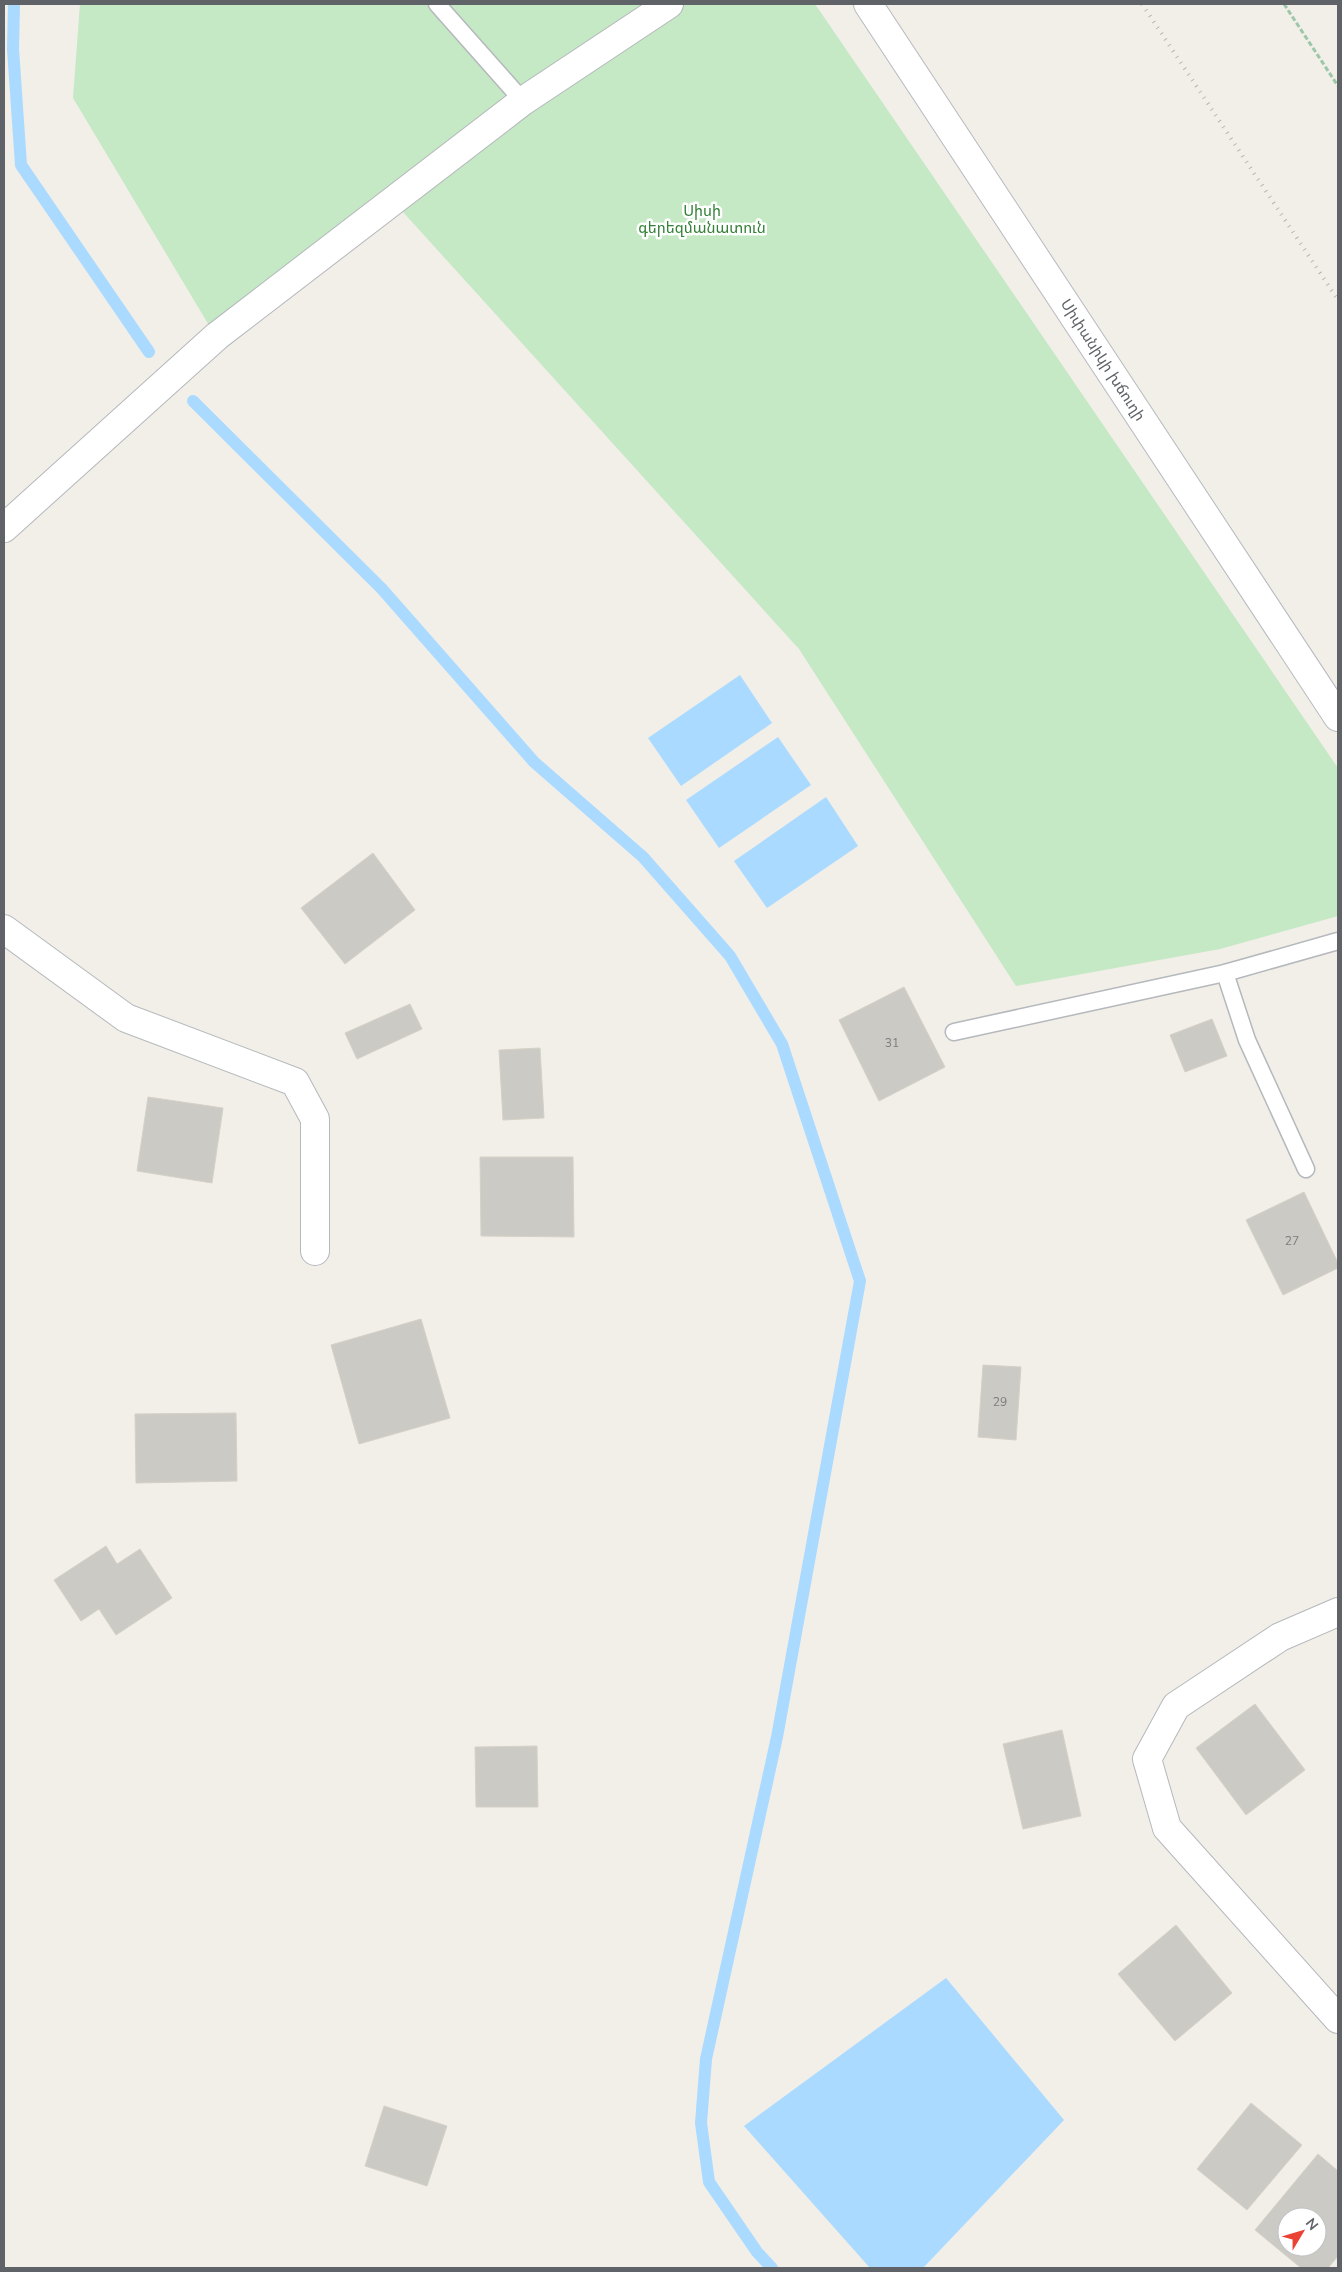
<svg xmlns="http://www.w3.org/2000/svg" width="1342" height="2272" font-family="'Nunito Sans','Noto Sans Armenian',sans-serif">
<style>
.green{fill:#c5e8c5}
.water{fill:#aadaff}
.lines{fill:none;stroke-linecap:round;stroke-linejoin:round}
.stream{stroke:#aadaff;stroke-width:12}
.building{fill:#cccac5;stroke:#d6d1c6;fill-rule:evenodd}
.lane-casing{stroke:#b5b8bc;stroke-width:19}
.street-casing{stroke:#b5b8bc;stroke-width:30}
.secondary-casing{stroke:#b6babf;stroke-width:30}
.path{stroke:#9cc7a9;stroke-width:3;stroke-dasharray:5 2.5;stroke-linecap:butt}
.lane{stroke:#fff;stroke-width:16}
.street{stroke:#fff;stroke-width:28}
.secondary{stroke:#fff;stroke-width:28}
.rail{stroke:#b6b7b8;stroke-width:4;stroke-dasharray:1 6;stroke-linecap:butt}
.labels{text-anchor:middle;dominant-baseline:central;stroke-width:5;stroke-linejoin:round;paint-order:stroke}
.number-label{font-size:12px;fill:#7a7d7f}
.park-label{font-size:15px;fill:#348238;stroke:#fff}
.street-label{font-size:15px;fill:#5f6368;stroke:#fff}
</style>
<rect width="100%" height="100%" fill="#f1efe8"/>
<polygon class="green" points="80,4 815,4 1338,768 1338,916 1220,949 1016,986 799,649 384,191 210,327 73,98"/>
<g class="water">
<polygon points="740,675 772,723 681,786 648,738"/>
<polygon points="778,737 811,785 719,848 686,800"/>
<polygon points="826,797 858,846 767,908 734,861"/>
<polygon points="946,1978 1064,2120 923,2268 870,2268 744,2126"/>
</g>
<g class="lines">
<g class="stream">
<polyline points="14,4 13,49 21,165 149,352"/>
<polyline points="193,401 382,589 534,762 643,857 730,956 782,1044 860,1281 777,1737 706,2059 701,2123 709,2182 757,2252 772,2268"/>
</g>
</g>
<g class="building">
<polygon points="373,853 415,910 345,964 301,908"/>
<polygon points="904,987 945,1067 879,1101 839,1020"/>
<polygon points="410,1004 422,1029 357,1059 345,1033"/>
<polygon points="1212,1019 1227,1056 1185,1072 1170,1035"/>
<polygon points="540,1048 544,1118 503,1120 499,1050"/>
<polygon points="148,1097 223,1108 212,1183 137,1171"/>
<polygon points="480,1157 573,1157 574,1237 481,1236"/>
<polygon points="1304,1192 1338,1263 1338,1268 1283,1295 1246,1220"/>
<polygon points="421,1319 450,1418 359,1444 331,1345"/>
<polygon points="983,1365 1021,1367 1016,1440 978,1437"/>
<polygon points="236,1413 237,1481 136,1483 135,1414"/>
<polygon points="106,1546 117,1564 140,1549 172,1598 116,1635 99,1609 81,1621 54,1580"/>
<polygon points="1255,1704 1305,1770 1246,1815 1196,1748"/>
<polygon points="1062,1730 1081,1816 1023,1829 1003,1744"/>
<polygon points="537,1746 538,1807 476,1807 475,1747"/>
<polygon points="1176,1925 1232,1993 1175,2041 1118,1974"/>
<polygon points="1251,2103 1302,2145 1247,2210 1197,2169"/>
<polygon points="384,2106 447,2126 427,2186 365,2166"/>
<path d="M 1318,2154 L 1338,2171 L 1338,2256 L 1328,2268 L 1301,2268 L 1255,2230 ZM 1287,2217 L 1317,2217 L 1317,2247 L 1287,2247 Z"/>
</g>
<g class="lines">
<g class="lane-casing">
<g id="lane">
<polyline points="437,4 523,101"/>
<polyline points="1225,973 1247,1040 1306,1169"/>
<polyline points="954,1032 1225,973 1338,941"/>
</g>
</g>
<g class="street-casing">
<g id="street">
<polyline points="4,528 217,336 523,101 669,4"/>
<polyline points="4,929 126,1018 295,1082 315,1119 315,1251"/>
<polyline points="1338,1612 1280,1637 1176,1706 1147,1759 1167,1828 1338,2019"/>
</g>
</g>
<g class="secondary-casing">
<polyline id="secondary" points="868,4 1338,717"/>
</g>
<polyline class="path" points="1284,4 1338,86"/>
<use href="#lane" class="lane"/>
<use href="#street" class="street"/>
<use href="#secondary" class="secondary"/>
<polyline class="rail" points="1142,4 1338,300"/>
</g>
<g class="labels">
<g class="number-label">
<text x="892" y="1043">31</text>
<text x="1292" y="1241">27</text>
<text x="1000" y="1402">29</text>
</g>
<g class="park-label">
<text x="702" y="211">Սիսի<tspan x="702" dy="17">գերեզմանատուն</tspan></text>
</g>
<g class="street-label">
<text transform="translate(1103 360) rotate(57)">Սիփանիկի խճուղի</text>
</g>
</g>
<rect width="1342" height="2272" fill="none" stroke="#5f6368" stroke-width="10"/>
<g transform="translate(1302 2232) rotate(52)"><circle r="24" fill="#ffffff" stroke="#bfc1c3"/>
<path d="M0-4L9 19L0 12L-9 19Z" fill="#ea4335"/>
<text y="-8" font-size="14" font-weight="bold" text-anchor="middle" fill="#5f6368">N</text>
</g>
</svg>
